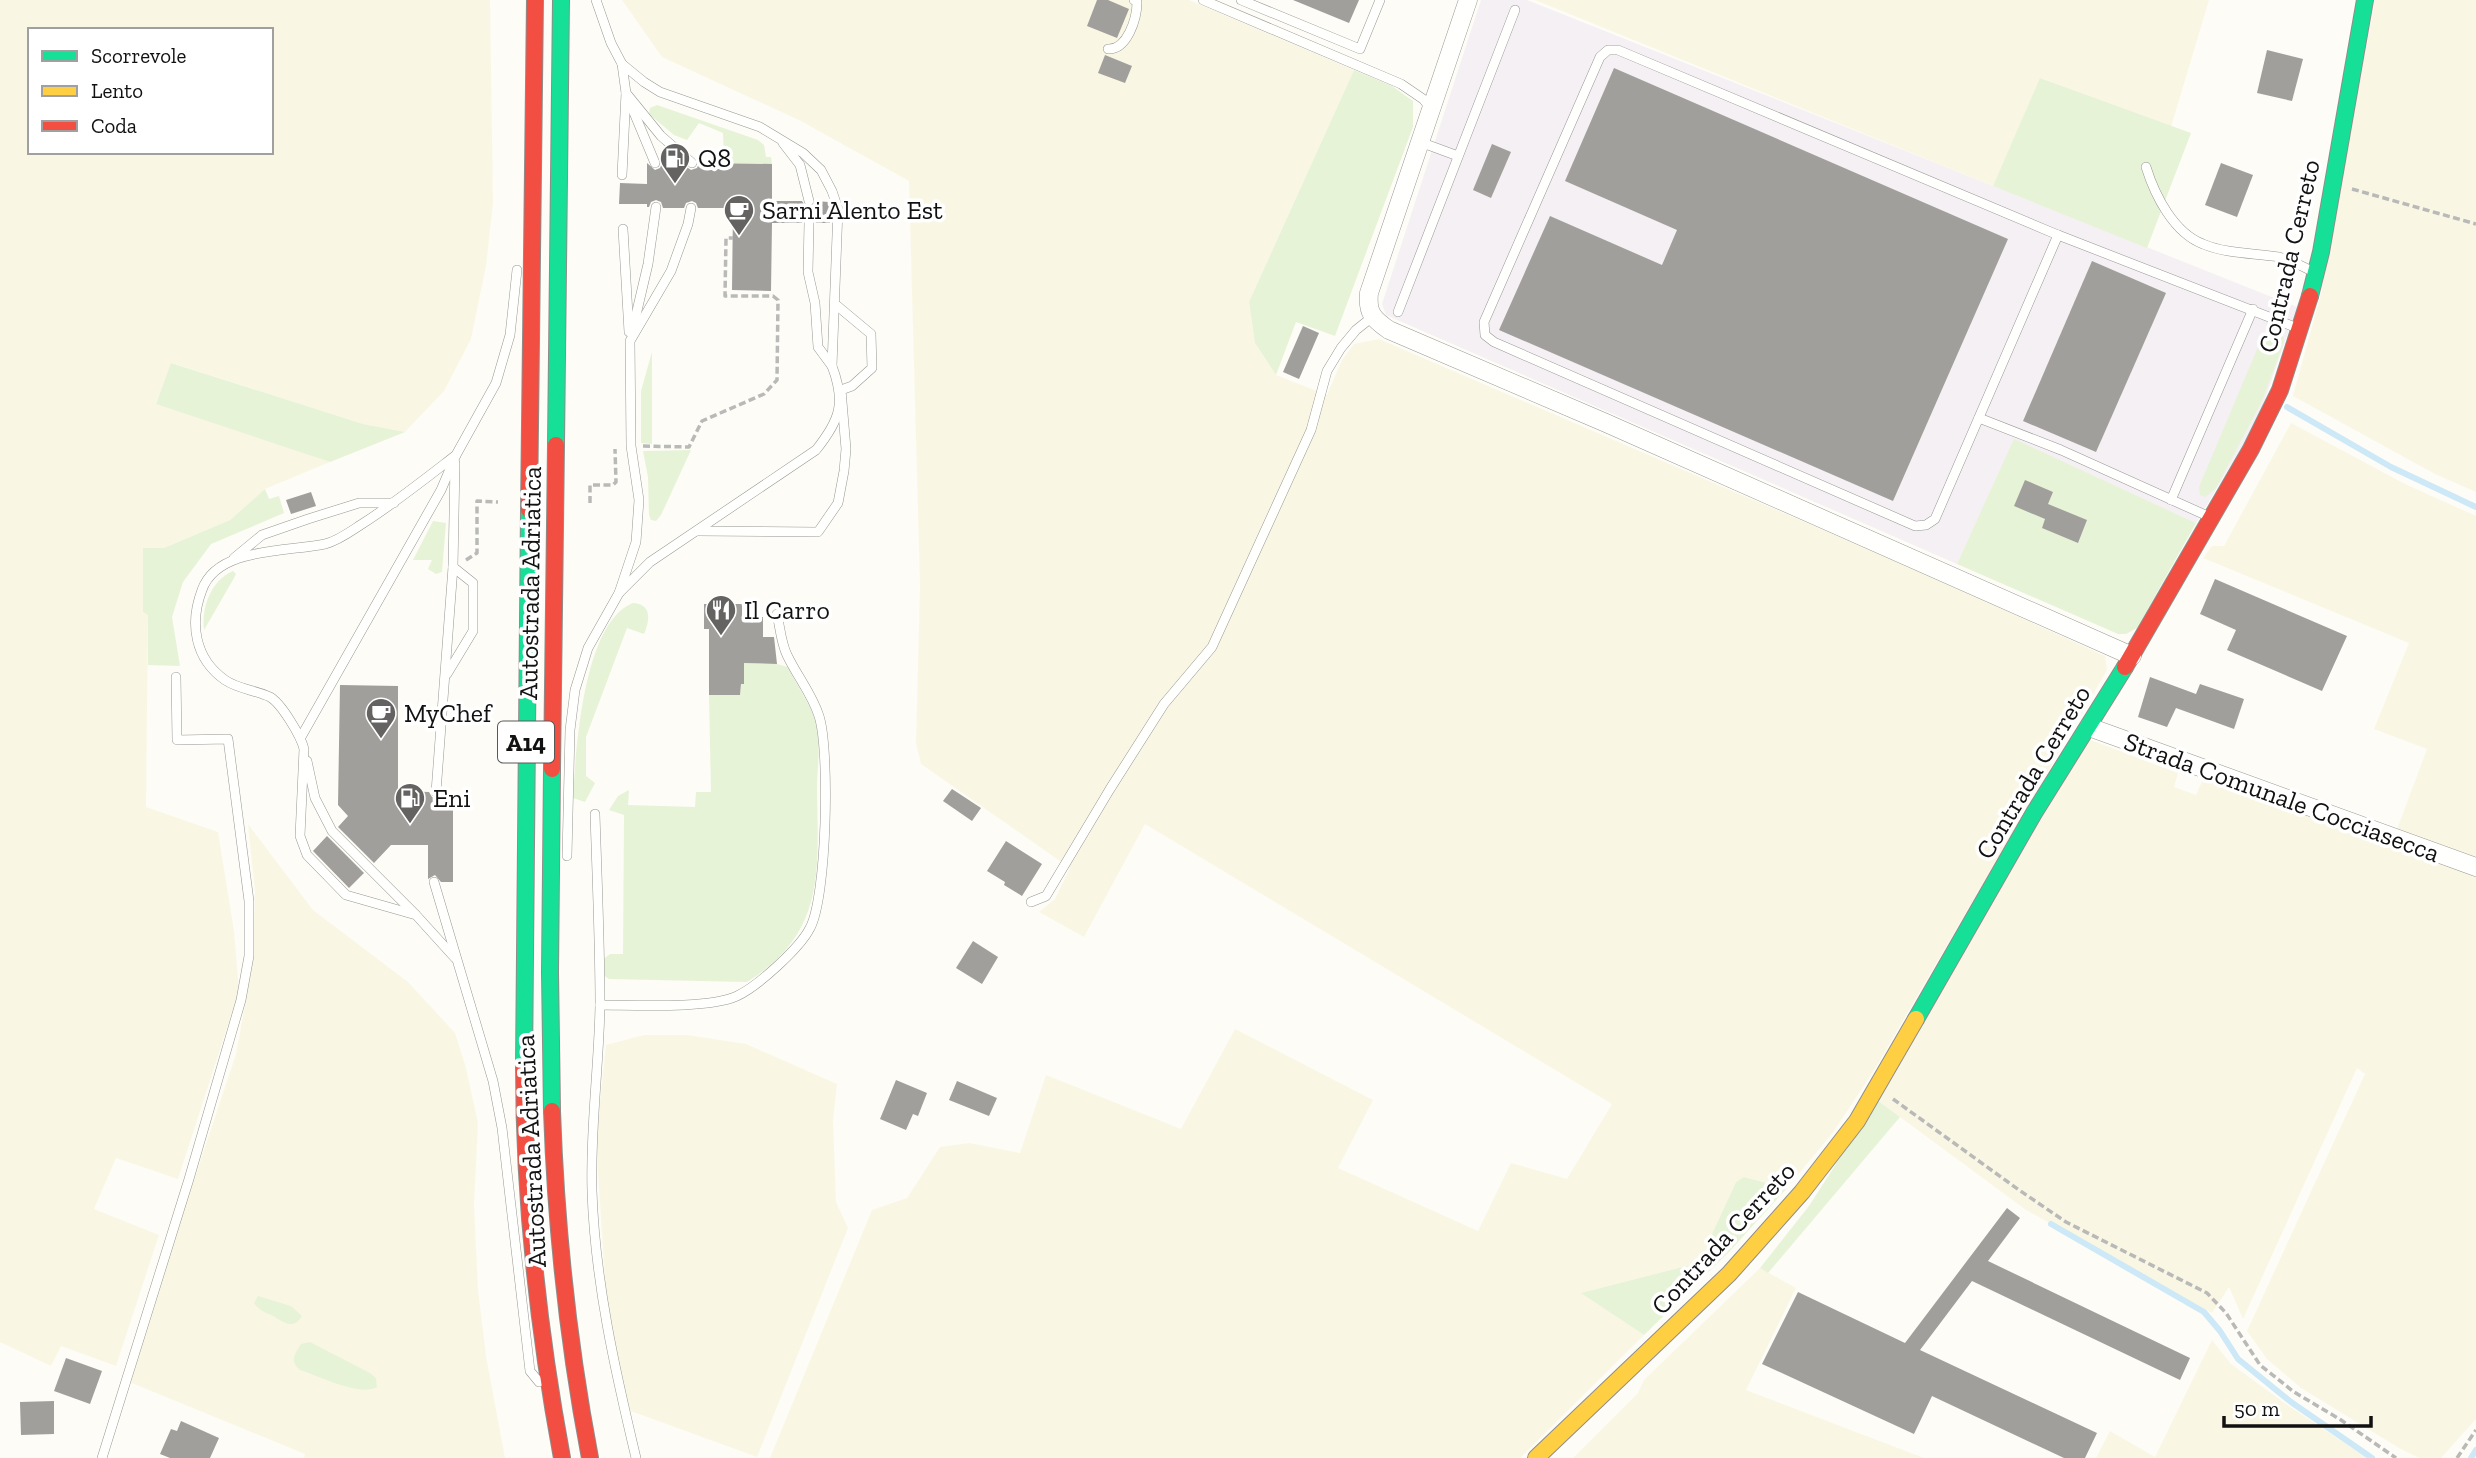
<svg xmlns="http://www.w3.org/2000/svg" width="2476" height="1458" font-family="'Zilla Slab',serif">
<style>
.industrial{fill:#f5f0f3}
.farmland{fill:#f9f7e4;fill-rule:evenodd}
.green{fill:#e7f3d7}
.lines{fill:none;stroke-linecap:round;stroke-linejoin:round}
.stream{stroke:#cde8f7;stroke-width:6}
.building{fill:#a19f9c}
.lane-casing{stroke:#979795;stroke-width:10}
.street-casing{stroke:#979795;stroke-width:19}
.fast-casing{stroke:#8e8d8b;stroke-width:18}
.slow-casing{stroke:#8e8d8b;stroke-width:18}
.jam-casing{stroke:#8e8d8b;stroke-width:18}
.path{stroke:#b9b9b8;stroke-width:3.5;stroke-dasharray:7 3.5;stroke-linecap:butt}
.lane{stroke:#fffffe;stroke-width:9}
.street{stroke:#fffffe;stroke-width:18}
.fast{stroke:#16e098;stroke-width:16}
.slow{stroke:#ffcf43;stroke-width:16}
.jam{stroke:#f24e42;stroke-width:16}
.labels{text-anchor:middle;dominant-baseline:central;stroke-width:7;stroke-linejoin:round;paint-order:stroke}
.shield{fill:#fff;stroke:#585858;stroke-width:2}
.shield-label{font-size:24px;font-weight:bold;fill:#111}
.poi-label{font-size:26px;fill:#111;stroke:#fff;text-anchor:start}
.street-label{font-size:26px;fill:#111;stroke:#fff}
</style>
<rect width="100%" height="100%" fill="#fdfcf7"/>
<polygon class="industrial" points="1481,0 1527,0 2297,307 2258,419 2196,523 2015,440 1957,564 1386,315 1382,304"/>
<g class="farmland">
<path d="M 0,0 L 490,0 L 493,203 L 486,266 L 471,339 L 444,391 L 405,432 L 363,424 L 172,363 L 156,403 L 330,462 L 265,489 L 230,520 L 164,548 L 148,614 L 146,807 L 218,832 L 234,931 L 239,991 L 178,1179 L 116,1158 L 94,1209 L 159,1235 L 116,1366 L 61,1346 L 51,1366 L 0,1342 ZM 30,30 L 271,30 L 271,152 L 30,152 Z"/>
<polygon points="622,0 1189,0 1354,70 1249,302 1255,343 1276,375 1327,395 1342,360 1354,344 1379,339 1930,576 2105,656 2107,670 1876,1067 1834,1131 1787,1188 1745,1177 1736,1182 1712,1234 1702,1262 1582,1293 1644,1335 1520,1458 770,1458 872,1210 907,1198 940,1147 969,1143 1020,1153 1046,1075 1181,1129 1235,1029 1373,1100 1338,1168 1478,1231 1511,1163 1567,1179 1612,1104 1145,824 1084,937 1039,912 1055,899 1070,868 921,764 916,743 920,586 909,181 799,120 662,57"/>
<polygon points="1535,0 2209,0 2171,127 2041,78 1993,186"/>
<polygon points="2375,0 2476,0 2476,492 2435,474 2293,396 2321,294"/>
<polygon points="2291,423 2405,484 2476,516 2476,858 2396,832 2427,749 2374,729 2409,643 2203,558 2212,546 2224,546"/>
<polygon points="2088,739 2178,773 2174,787 2196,795 2203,779 2476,874 2476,1419 2441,1458 2419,1458 2399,1448 2301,1388 2267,1359 2247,1331 2365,1074 2357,1068 2243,1319 2229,1287 2212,1313 2026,1210 1877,1100"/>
<polygon points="248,824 313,910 408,982 455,1033 466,1068 478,1123 474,1205 478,1290 486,1356 505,1458 304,1458 305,1454 127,1381 236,1054 253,963 255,891"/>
<polygon points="644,1035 687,1035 746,1044 837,1084 833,1120 836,1202 848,1228 757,1457 628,1410 607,1309 596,1141 606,1045"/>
<polygon points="1760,1268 1796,1288 1746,1390 1924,1458 1573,1458 1638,1393 1644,1380"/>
<polygon points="2212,1340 2231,1364 2286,1404 2367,1458 2096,1458 2110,1431 2155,1457"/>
</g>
<g class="green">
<polygon points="1354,70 1392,86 1413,101 1413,127 1335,336 1296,322 1276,375 1255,343 1249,302"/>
<polygon points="2040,78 2191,133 2147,248 1993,186"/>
<polygon points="657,105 758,140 764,145 766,157 771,157 772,164 734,164 724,158 723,133 699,123 687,140 674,135 649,114 650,108"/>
<polygon points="2278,329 2283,333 2284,342 2261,403 2216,488 2205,497 2200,495 2199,487 2264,333"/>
<polygon points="652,352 652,444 641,443 641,391"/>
<polygon points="171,363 363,424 405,432 330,462 156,404"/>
<polygon points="2014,439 2196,523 2137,628 2126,634 2118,634 1957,564"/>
<polygon points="691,450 661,515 656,521 651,520 649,515 648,477 643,451"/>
<polygon points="265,489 269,499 279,496 284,513 211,544 183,582 172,617 180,666 148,665 148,615 143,612 143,548 164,548 230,520"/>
<polygon points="433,521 446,523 442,572 436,574 428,569 432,560 413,560"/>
<path d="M 233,571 L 236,574 L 234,578 L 204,630 C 201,608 211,580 233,571 Z"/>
<path d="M 633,603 C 652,604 650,620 644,634 L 627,628 L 586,737 L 586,776 L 595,783 L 585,802 L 573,798 C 576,750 583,622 633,603 Z"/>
<path d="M 744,663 L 777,664 L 788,667 C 796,684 812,707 817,725 C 821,739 817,772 817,789 C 818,871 826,933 747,982 L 609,979 L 602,974 L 602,960 L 610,954 L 623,954 L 624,815 L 609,810 L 618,796 L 629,790 L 628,805 L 695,807 L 696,792 L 711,792 L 709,695 L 740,695 L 741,684 L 744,684 Z"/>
<polygon points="1877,1100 1900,1117 1768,1273 1760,1268 1809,1206"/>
<polygon points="1744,1177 1787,1188 1728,1253 1644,1335 1581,1293 1702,1262 1712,1234 1736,1182"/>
<path d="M 258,1296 L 291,1306 L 302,1316 C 294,1330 284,1323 273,1316 C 265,1312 259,1311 254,1303 Z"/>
<path d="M 310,1342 L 370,1373 L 376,1378 L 377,1387 C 360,1397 319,1376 300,1370 C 290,1361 294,1355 301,1344 Z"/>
</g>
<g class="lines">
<g class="stream">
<polyline points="2287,407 2391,467 2476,507"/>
<polyline points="2051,1224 2204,1312 2220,1331 2238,1359 2291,1402 2372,1458"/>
<polyline points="2471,1458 2476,1450"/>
</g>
</g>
<g class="building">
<polygon points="1097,0 1108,0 1129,9 1117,38 1087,26"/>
<polygon points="1293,0 1359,0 1349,23"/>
<polygon points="2267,50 2303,59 2292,101 2257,93"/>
<polygon points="1105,55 1132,66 1125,83 1098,73"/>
<polygon points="1614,68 2008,239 1893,501 1499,330 1550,216 1662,265 1677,230 1565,181"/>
<polygon points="1492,144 1511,152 1491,198 1473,190"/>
<polygon points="647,163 655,170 660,168 662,163 681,163 691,170 697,168 699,163 772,164 772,201 802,201 805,206 810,208 816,201 828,202 831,209 830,223 816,223 813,217 808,216 803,219 802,223 772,223 771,291 732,290 733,208 698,208 696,203 692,201 686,203 684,208 663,208 661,202 656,200 651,202 649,207 647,207 647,204 619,204 620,183 647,184"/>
<polygon points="2221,163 2253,175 2237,217 2205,205"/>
<polygon points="2092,261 2166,293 2096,452 2023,421"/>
<polygon points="1303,326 1319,333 1299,379 1283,372"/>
<polygon points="2025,480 2053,492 2048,504 2087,520 2078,543 2042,528 2045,519 2014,506"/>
<polygon points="311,492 316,506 291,514 286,500"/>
<polygon points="2215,579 2347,636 2322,691 2227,650 2236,630 2200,614"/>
<polygon points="704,604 742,604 742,617 763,617 763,637 774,637 777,664 744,663 744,684 741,684 740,695 709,695 709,629 704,629"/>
<polygon points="2150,677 2196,694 2200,684 2244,699 2234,729 2176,708 2167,727 2138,717"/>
<polygon points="340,685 398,686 398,791 429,792 432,797 436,799 441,796 443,792 453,792 453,882 441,882 435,875 428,879 428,845 391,845 374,863 338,827 348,816 338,805"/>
<polygon points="952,789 981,808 972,821 943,801"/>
<polygon points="327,836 364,873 349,888 313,851"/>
<polygon points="1006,841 1042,864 1022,896 1004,885 1005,882 987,871"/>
<polygon points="973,941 998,957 982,984 956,968"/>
<polygon points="896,1080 927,1093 918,1116 913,1114 906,1130 880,1119"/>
<polygon points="957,1081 997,1098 989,1116 949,1100"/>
<polygon points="2007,1208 2020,1218 1988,1261 2190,1358 2180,1380 1972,1281 1920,1350 2097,1433 2085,1458 2064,1458 1932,1396 1914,1434 1762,1364 1798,1292 1905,1343"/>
<polygon points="66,1358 102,1371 90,1404 54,1391"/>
<polygon points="54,1401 54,1434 21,1435 20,1402"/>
<polygon points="181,1421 219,1438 210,1458 170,1458 160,1454 171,1429 177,1431"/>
</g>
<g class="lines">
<g class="lane-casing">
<g id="lane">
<polyline points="596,0 611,43 622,64 626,93 661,136 692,163"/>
<polyline points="1203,0 1401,84 1423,99 1431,109"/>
<polyline points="1241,0 1360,49 1380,0"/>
<path d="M 1108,49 C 1127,50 1137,19 1137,2 L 1134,0"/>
<polygon points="1608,50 1618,50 2058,235 1935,519 1926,525 1915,526 1494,342 1485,335 1484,322 1600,57"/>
<polyline points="630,103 655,163"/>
<polyline points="1420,142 1458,156"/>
<polyline points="783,143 800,165 809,201"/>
<path d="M 2146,167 C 2155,196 2174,233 2203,244 C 2227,254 2254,253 2279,257 C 2291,260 2303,267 2314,272"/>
<polyline points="622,175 626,93"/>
<polyline points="809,223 808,272 815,303 818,347 832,366"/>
<polyline points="623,229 629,332"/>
<polyline points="2058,235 2300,329"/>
<polyline points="1398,312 1515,10"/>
<polyline points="632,332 648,264 656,207"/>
<polyline points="1979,418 2061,450 2212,518"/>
<polyline points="2171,500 2253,309"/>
<polyline points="698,531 818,532 838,503 844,471 846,449 841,390 852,386 872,368 871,334 835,304"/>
<polyline points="234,558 262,535 308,519 359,503 394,503"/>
<path d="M 619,593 L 650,562 L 816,450 C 840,420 846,403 832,366 L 838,209 L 832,191 L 821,170 L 803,153 L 760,127 L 660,92 L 644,82 L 622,64"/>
<polyline points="447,674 473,631 473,583 453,567"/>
<polyline points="301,737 441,490 456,455 496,383 510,335 517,270"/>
<polyline points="307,761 315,798 332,831 415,914"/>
<polyline points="436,792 453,567 455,463"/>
<path d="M 595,814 C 597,878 600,942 600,1005 C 599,1067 590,1129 592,1191 C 595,1282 615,1370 636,1458"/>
<polyline points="567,856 570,730 575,690 588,648 619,593 636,542 639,500 631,446 630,341 671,271 688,224 691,208"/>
<polyline points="434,882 493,1081 502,1128 530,1371 539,1382"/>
<polyline points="1031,902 1046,896 1110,789 1164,704 1212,647 1311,430 1327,371 1341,348 1356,330 1371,318"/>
<path d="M 455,958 L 416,915 L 346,895 L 307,855 L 300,836 L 304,749 C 301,736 281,703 270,697 C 255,690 238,689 225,680 C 195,659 189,624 202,590 C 217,547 287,552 325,544 C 338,541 351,531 362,524 C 395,503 425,479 456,455"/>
<path d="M 600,1005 C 633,1005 710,1009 737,996 C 758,986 800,948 810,928 C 827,897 830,750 819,716 C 812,694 797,676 787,655 C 781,643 780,627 777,614"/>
<polyline points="102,1458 189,1179 241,1000 249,956 249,901 228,739 177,740 176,677"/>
</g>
</g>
<g class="street-casing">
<g id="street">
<path d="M 1468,0 L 1369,293 C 1367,313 1373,319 1389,330 L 1606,423 L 2132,656"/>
<polyline points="2089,727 2476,867"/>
</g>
</g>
<g class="fast-casing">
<g id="fast">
<polyline points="2310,296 2321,252 2365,0"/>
<polyline points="556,445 561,0"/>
<polyline points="552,769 550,972 552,1111"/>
<polyline points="1916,1019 2034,813 2125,667"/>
<polyline points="524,1067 529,510"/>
</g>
</g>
<g class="slow-casing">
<polyline id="slow" points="1536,1458 1729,1274 1802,1192 1857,1121 1916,1019"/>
</g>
<g class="jam-casing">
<g id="jam">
<polyline points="529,510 535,0"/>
<polyline points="2125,667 2251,449 2280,390 2310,296"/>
<polyline points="552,769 556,445"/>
<path d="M 524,1067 C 524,1198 538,1329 562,1458"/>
<path d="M 552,1111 C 556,1228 568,1343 590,1458"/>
</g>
</g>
<g class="path">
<polyline points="2352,189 2476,224"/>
<polyline points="643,446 689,447 702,421 764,394 777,380 778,300 773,296 725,296 726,238 733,238"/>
<polyline points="590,503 590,485 613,485 616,482 615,449"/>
<polyline points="466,560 477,553 477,501 498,502"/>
<polyline points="1893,1099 2019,1190 2066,1222 2207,1293 2226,1313 2260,1365 2294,1392 2341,1420 2396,1458"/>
<polyline points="2457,1458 2476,1430"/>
</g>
<use href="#lane" class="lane"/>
<use href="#street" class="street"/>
<use href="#fast" class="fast"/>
<use href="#slow" class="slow"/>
<use href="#jam" class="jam"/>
</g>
<defs>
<g id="fuel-pin" transform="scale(1.575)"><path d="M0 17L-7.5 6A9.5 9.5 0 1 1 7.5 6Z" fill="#646362" stroke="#fff"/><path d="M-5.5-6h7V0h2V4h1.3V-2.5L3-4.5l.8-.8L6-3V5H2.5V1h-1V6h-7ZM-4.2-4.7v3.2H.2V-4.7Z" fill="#fff"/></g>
<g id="cafe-pin" transform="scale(1.575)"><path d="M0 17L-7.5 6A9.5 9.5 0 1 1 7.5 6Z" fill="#646362" stroke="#fff"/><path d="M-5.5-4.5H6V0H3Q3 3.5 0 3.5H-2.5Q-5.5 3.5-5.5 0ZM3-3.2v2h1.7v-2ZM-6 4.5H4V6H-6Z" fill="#fff"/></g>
<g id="restaurant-pin" transform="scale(1.575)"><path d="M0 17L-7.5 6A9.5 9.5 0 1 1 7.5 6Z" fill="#646362" stroke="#fff"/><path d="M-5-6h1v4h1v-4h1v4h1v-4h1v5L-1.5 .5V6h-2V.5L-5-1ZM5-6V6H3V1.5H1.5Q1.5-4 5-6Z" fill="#fff"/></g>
</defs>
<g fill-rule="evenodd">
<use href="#fuel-pin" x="675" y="158"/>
<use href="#cafe-pin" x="739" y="210"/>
<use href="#restaurant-pin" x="721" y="610"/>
<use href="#cafe-pin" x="381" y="713"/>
<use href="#fuel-pin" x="410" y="798"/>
</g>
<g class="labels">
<rect class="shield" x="498" y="721.5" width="56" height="41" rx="5"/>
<g class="shield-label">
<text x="526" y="742">A14</text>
</g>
<g class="poi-label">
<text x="698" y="158">Q8</text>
<text x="762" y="210">Sarni Alento Est</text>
<text x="744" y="610">Il Carro</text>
<text x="404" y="713">MyChef</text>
<text x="433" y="798">Eni</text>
</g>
<g class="street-label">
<text transform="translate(2289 256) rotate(-77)">Contrada Cerreto</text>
<text transform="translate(530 583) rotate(-89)">Autostrada Adriatica</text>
<text transform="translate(2033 772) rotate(-59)">Contrada Cerreto</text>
<text transform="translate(2282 797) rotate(20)">Strada Comunale Cocciasecca</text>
<text transform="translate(531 1151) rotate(-93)">Autostrada Adriatica</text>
<text transform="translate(1723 1238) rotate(-47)">Contrada Cerreto</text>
</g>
</g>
<rect x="28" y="28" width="245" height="126" fill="#ffffff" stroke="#a0a0a0" stroke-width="2"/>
<rect x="42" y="51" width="35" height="10" fill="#16e098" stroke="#a0a0a0" stroke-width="2"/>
<text x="91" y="63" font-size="21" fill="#111111">Scorrevole</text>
<rect x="42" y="86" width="35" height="10" fill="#ffcf43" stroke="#a0a0a0" stroke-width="2"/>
<text x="91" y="98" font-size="21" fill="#111111">Lento</text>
<rect x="42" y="121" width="35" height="10" fill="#f24e42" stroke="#a0a0a0" stroke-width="2"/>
<text x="91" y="133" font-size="21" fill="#111111">Coda</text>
<path d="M2224 1416v10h147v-10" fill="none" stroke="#111111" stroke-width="3.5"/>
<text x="2234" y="1416" font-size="21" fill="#111111" stroke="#ffffff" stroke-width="5" paint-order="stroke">50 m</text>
</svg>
